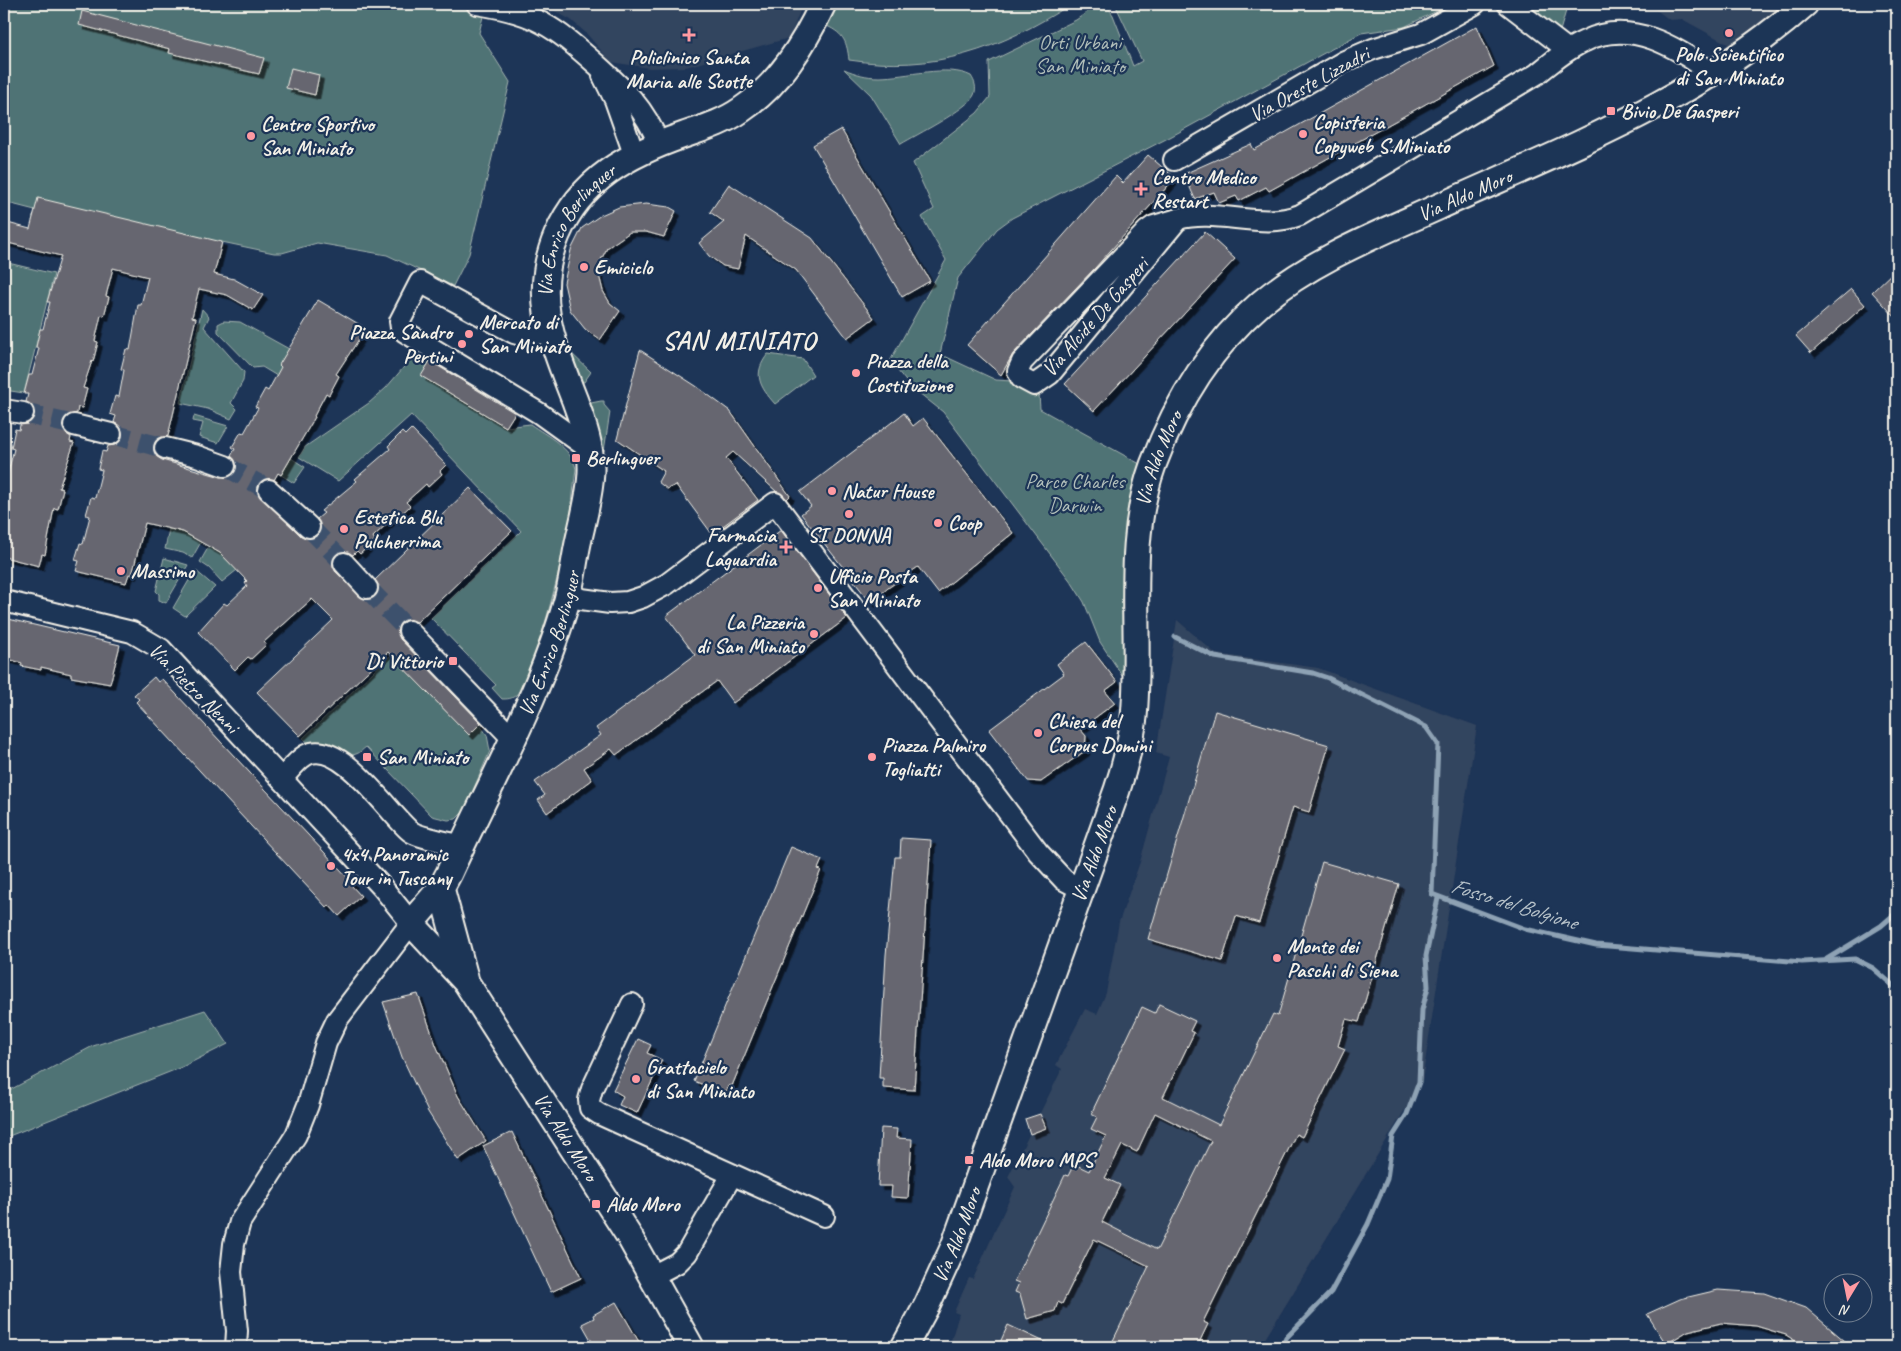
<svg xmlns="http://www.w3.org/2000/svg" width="1901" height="1351" font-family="Caveat,sans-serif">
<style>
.built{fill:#33445e}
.green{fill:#507374;stroke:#a2b2ae}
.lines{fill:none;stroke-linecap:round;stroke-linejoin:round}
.stream{stroke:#8ea2b4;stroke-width:5}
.building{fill:#666670;stroke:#f4f1e8;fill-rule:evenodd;filter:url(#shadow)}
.minor-tunnel{stroke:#3d516d;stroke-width:20;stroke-dasharray:20 10;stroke-linecap:butt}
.minor-casing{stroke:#f4f1e8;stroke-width:24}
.tertiary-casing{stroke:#f4f1e8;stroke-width:29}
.minor{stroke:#1d3557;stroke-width:20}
.tertiary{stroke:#1d3557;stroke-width:25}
.poi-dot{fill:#ff9aa2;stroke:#1d3557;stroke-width:2}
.labels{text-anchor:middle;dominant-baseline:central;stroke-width:4.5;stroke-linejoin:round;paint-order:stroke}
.park-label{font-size:21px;fill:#b2bfba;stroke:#1d3557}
.poi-label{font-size:21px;font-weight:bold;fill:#f4f1e8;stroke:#1d3557;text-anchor:start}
.street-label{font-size:21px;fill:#f4f1e8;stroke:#1d3557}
.water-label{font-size:22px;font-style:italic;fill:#b8c3ca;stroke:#1d3557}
.district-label{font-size:26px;font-weight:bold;letter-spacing:1px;fill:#f4f1e8;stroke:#1d3557}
</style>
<defs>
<filter id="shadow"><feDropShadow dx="4.5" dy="4.5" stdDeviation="0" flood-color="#0009"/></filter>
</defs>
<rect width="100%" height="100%" fill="#1d3557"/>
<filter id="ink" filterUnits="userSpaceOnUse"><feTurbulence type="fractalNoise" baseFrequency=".02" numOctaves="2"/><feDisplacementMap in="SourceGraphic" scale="10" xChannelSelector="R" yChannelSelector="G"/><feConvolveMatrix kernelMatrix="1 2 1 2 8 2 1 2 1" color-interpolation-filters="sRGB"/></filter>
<g filter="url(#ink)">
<g class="built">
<polygon points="542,4 803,4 789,38 686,67 649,68 611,62 586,33 571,20"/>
<polygon points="1648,4 1788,4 1733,47 1682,19 1670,20"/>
<polygon points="1177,620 1216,654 1318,668 1477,726 1422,1082 1260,1347 949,1347 959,1314 954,1312 969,1278 973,1279 1015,1187 1008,1177 1062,1069 1056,1065 1085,1009 1097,1014 1106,993 1119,922 1140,862 1169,757 1156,753"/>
</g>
<g class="green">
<polygon points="4,4 486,4 479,33 510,82 469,254 453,286 387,255 317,243 282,253 274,253 222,242 216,266 32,221 35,210 4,202"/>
<path d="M 838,4 L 1071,4 C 999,50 934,73 849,60 C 847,42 844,34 827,26 Z"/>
<polygon points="1099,4 1109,9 1113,15 1133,66 1142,61 1115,4 1451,4 1404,27 1361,33 1170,137 1012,218 997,229 958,278 940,354 996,380 1012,381 1039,394 1040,409 1140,464 1133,491 1124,678 1100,642 1084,602 1072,583 943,412 909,385 890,361 946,260 922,217 934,209 913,163 977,113 990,97 989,62 1076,20"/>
<polygon points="1525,4 1568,4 1560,31 1544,21"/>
<path d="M 844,69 C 856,74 866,77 879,77 C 905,77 948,64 971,76 C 975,82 977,88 974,95 C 968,109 916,135 901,144 L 871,95 Z"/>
<polygon points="4,262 54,274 24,393 4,390"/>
<polygon points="202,309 209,317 204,327 244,372 243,381 231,403 237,409 231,419 208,409 180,403"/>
<polygon points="224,321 240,322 289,349 279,365 282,367 277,376 262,367 253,368 218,332 218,324"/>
<polygon points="569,351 591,372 584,382 580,382"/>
<path d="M 415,354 L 431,360 L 422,376 L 506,427 L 530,424 C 547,436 571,447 576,469 C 573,489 572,510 568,530 C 562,561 535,675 516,695 C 512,699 507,699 502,699 L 492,688 L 496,685 L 431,618 L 521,531 L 411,415 L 338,481 L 299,457 L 305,447 L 369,403 L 386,388 Z"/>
<path d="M 768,354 L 803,359 L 813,375 L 775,404 C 760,387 752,374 768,354 Z"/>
<polygon points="601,401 604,401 604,405 610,412 604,451 600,451 590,406 591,403"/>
<polygon points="194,416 228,426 218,443 199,437 203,423 193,421"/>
<polygon points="291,458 305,467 294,483 281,475"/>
<polygon points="169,529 183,532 201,542 192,558 183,553 165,549"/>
<polygon points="209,546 220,553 237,570 222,582 209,568 200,562"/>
<polygon points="164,558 188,565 166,603 159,600 159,594 156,591"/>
<polygon points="195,570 215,587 185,616 173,608"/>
<path d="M 391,655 L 469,735 L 480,725 L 487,735 L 490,751 L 464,811 L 456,819 L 448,820 L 432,816 L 366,747 C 363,749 360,753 356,754 C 341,760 313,749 303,738 Z"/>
<polygon points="205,1010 228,1044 182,1067 4,1138 4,1093 93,1046"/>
</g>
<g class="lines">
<g class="stream">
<polyline points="1175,637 1215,657 1313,673 1328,678 1426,727 1438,744 1432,894 1525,929 1596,945 1802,962 1855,959 1873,968 1897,989"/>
<polyline points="1827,959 1881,926 1897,912"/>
<polyline points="1282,1347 1286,1338 1331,1292 1368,1224 1387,1179 1393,1136 1407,1114 1419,1082 1422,1010 1428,987 1426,956 1438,898"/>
</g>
</g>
<g class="building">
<polygon points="82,11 264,58 259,74 169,53 170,49 79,25"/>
<polygon points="1477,26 1494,66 1269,191 1266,187 1239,201 1236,196 1219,203 1214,192 1195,199 1184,174 1251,144 1254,150"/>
<polygon points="291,68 319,75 315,95 286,88"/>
<polygon points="841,129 930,281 902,297 813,145"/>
<polygon points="1148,155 1175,178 1095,268 1013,354 1001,375 967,345 1116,176 1123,183"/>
<polygon points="729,184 812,238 874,318 847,338 796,270 746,236 738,269 723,266 709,256 699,243 724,222 710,212"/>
<polygon points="38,198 222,242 214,274 234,279 263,295 253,310 227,295 199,289 192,317 196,318 168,436 157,439 153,446 156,456 162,460 221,477 232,475 237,464 231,456 235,449 232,447 241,432 244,433 258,408 255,407 265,389 268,391 281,367 279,365 318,300 362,326 358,334 361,336 336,374 339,376 329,395 326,393 314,416 315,417 281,475 278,473 274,480 266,479 261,482 258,493 301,536 313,538 320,530 317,519 324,513 321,511 357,481 355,479 390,449 388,446 402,432 405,435 411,429 446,465 440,471 442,474 428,487 426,484 406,502 410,506 394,521 392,519 373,537 375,540 360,554 357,551 353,555 342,551 333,559 335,571 364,599 375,596 379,586 375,580 470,488 512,531 417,622 406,620 398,628 400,639 481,723 469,735 388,652 300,736 257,692 333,620 312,599 264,642 266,645 251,659 248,657 235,670 198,632 224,603 227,605 247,586 245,583 247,581 220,553 183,532 145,523 132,575 129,574 126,583 76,571 79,561 75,560 80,543 83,544 90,516 86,515 91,497 95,498 102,470 98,469 102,451 106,452 108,446 115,445 122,437 122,430 114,422 116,416 110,414 115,396 119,397 124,370 121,369 126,349 130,350 138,305 141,305 148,277 113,268 106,296 109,297 104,316 101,315 95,341 98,342 93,362 92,361 83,388 87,389 82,408 78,407 77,413 66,416 62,423 65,433 71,437 70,442 74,443 59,488 63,489 58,509 54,508 45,555 42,554 39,566 4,557 4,475 7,476 14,449 11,448 15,429 19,430 20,425 28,424 35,415 34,408 26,402 28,394 24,394 29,375 32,375 39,348 36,347 40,329 43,329 50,302 47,302 61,256 4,242 4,222 30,229"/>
<polygon points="646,204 669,207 676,211 664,237 646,232 630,232 607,248 601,260 599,275 603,291 610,303 620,311 600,340 585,329 570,310 564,283 571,250 582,228 601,215 619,207"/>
<polygon points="1205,232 1235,259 1094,411 1065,384"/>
<polygon points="1897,268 1897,319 1872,292"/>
<polygon points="1851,289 1865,305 1811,353 1796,336"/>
<polygon points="640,350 696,386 730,411 790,496 787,499 777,492 733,452 726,458 758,500 712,534 676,485 667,489 658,482 664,471 617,439"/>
<polygon points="430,361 515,413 506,427 421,376"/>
<polygon points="904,413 913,426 923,418 1013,533 938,593 918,567 888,588 871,603 801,514 811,506 800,492"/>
<polygon points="781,530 847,618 733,703 717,681 616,755 611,749 584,768 592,780 547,813 538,800 545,795 535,782 601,735 596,728 695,655 666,616"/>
<polygon points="4,618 120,645 110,684 71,677 71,674 41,667 41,670 21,666 22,663 4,658"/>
<polygon points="1086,642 1117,682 1105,691 1115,703 1080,729 1086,736 1085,751 1041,782 1028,781 989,730 1064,674 1057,664"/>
<polygon points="154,677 158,682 162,679 353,883 351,885 361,896 339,916 329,905 327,908 136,702 139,699 134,695"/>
<polygon points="1215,711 1329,745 1309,812 1293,807 1259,923 1236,916 1222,961 1148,939"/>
<polygon points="901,838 931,840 914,1090 883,1088 883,1078 879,1078 886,955 895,857 900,857"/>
<polygon points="791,847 822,860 818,869 821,870 732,1086 729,1085 725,1094 694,1081"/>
<path d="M 1322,862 L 1399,884 L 1359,1022 L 1346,1019 L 1338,1046 L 1345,1049 L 1302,1137 L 1296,1134 L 1203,1322 L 1208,1324 L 1197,1347 L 1110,1347 L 1149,1266 L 1094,1239 L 1062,1304 L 1058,1302 L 1055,1311 L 1027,1319 L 1020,1294 L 1015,1292 L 1019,1283 L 1014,1281 L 1065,1175 L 1068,1176 L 1074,1164 L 1089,1171 L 1106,1136 L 1091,1129 L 1097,1117 L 1091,1114 L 1142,1007 L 1155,1013 L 1159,1004 L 1195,1021 L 1190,1031 L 1194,1033 L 1163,1097 L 1219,1125 L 1273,1014 L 1278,1016 ZM 1155,1113 L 1211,1141 L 1157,1250 L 1102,1222 L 1120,1185 L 1105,1178 L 1114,1161 L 1122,1145 L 1137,1152 Z"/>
<polygon points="418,994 436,1045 458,1096 486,1141 458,1160 428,1112 402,1057 383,1002"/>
<polygon points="638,1039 651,1045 647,1053 662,1060 637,1113 619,1105 623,1096 613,1090"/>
<polygon points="1040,1114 1046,1128 1030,1134 1025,1119"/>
<polygon points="881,1128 897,1129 896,1138 912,1139 908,1198 891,1197 892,1186 878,1186"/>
<polygon points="512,1132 581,1278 551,1292 483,1146"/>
<polygon points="1718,1290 1764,1293 1806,1308 1852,1347 1805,1347 1786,1335 1756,1326 1721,1323 1688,1331 1666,1344 1647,1314 1680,1299"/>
<polygon points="616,1302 642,1347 595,1347 582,1324 594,1318 593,1315"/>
<polygon points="1008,1325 1021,1331 1055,1347 998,1347"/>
</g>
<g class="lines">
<g class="minor-tunnel">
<polyline points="23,413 74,425"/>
<polyline points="111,434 165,448"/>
<polyline points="225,466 269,490"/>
<polyline points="309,527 344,563"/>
<polyline points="367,588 409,631"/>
</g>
<g class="minor-casing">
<g id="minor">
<path d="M 477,4 C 536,13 553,26 596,64 C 625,90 644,107 659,144"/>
<polyline points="1508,4 1568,50"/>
<polyline points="603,76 615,100 634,154"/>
<polyline points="1174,160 1345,61 1373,49 1421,34 1475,4"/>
<path d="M 1178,219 C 1218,208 1261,230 1300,215 L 1537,74 C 1552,62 1567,49 1585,41 C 1630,18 1677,47 1713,74"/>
<polygon points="1178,219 1050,374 1034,385 1021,378 1018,371 1022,362 1147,231 1154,226"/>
<polyline points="549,332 525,336 514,333 420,282 400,321 401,328 405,332 539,413 589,449"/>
<polyline points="4,410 23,413"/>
<polyline points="74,425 111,434"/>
<polyline points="165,448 197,456 225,466"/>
<polyline points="269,490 309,527"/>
<polyline points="344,563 367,588"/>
<polyline points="567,597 610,603 628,602 643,597 667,584 775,503 1038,852 1064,880 1081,889"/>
<polyline points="4,601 132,632 161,649 382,887 411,923 337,1020 326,1043 308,1105 296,1135 240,1222 234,1244 231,1272 237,1331 236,1347"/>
<polyline points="409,631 512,738"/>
<path d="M 282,779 C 289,771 297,760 306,755 C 340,737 388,813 410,831 C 419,838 449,842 462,846"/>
<polyline points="632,1004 592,1089 589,1100 590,1108 599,1114 824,1216"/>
<polyline points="652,1276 677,1263 687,1253 732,1175"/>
</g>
</g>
<g class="tertiary-casing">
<g id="tertiary">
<polyline points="441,888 465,977"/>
<path id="s1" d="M 691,1347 L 629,1236 L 466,982 L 411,923 L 441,888 L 449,873 C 489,786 541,693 567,600 C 572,581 574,562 578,543 C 583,520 590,496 591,472 C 592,447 583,423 575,401 C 553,344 531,295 557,235 C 581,179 629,154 684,135 C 704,128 724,122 741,110 C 779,85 804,44 823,4"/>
<path id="s2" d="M 904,1347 L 927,1305 L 954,1246 L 1117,790 C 1125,766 1131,742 1134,717 C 1142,634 1124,545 1153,465 C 1176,403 1211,346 1261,303 C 1312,260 1378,234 1438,207 C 1566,149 1699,99 1805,4"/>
</g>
</g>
<use href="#minor" class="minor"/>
<use href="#tertiary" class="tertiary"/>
</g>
</g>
<g class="poi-dot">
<circle cx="1729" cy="33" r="5"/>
<path d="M686.5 27.5h5v5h5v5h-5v5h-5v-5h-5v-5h5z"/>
<rect x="1606" y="106" width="10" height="10" rx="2.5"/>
<circle cx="1303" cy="134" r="5"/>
<circle cx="251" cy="136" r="5"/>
<path d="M1138.5 181.5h5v5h5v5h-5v5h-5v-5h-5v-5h5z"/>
<circle cx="584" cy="267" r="5"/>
<circle cx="469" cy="334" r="5"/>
<circle cx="462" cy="344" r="5"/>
<circle cx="856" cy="373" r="5"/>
<rect x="571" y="453" width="10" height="10" rx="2.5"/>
<circle cx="832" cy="491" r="5"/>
<circle cx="849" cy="514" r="5"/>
<circle cx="938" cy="523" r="5"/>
<circle cx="344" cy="529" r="5"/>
<path d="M783.5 539.5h5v5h5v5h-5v5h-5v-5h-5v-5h5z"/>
<circle cx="121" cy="571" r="5"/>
<circle cx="818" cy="588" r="5"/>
<circle cx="814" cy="634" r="5"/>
<rect x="448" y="656" width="10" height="10" rx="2.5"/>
<circle cx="1038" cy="733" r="5"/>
<rect x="362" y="752" width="10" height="10" rx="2.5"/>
<circle cx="872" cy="757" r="5"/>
<circle cx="331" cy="866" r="5"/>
<circle cx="1277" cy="958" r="5"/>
<circle cx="636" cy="1079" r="5"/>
<rect x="964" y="1155" width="10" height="10" rx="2.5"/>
<rect x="591" y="1199" width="10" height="10" rx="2.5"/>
</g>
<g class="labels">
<g class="park-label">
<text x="1080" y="42">Orti Urbani<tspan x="1080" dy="24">San Miniato</tspan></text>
<text x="1075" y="481">Parco Charles<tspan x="1075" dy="24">Darwin</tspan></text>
</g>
<g class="poi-label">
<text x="1729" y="54" text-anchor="middle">Polo Scientifico<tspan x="1729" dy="24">di San Miniato</tspan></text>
<text x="689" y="57" text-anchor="middle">Policlinico Santa<tspan x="689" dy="24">Maria alle Scotte</tspan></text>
<text x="1621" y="111">Bivio De Gasperi</text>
<text x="1313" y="122">Copisteria<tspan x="1313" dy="24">Copyweb S.Miniato</tspan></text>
<text x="261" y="124">Centro Sportivo<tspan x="261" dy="24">San Miniato</tspan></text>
<text x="1152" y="177">Centro Medico<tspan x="1152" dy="24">Restart</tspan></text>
<text x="594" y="267">Emiciclo</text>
<text x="479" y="322">Mercato di<tspan x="479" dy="24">San Miniato</tspan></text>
<text x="452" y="332" text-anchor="end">Piazza Sandro<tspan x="452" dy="24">Pertini</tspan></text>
<text x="866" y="361">Piazza della<tspan x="866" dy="24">Costituzione</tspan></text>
<text x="586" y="458">Berlinguer</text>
<text x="842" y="491">Natur House</text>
<text x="354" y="517">Estetica Blu<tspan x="354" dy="24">Pulcherrima</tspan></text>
<text x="948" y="523">Coop</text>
<text x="776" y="535" text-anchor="end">Farmacia<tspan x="776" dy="24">Laguardia</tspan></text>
<text x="849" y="535" text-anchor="middle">SI DONNA</text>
<text x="131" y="571">Massimo</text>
<text x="828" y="576">Ufficio Posta<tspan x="828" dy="24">San Miniato</tspan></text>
<text x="804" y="622" text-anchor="end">La Pizzeria<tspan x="804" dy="24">di San Miniato</tspan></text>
<text x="443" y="661" text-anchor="end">Di Vittorio</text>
<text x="1048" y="721">Chiesa del<tspan x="1048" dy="24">Corpus Domini</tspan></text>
<text x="882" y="745">Piazza Palmiro<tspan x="882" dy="24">Togliatti</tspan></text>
<text x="377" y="757">San Miniato</text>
<text x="341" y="854">4x4 Panoramic<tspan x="341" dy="24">Tour in Tuscany</tspan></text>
<text x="1287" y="946">Monte dei<tspan x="1287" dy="24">Paschi di Siena</tspan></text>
<text x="646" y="1067">Grattacielo<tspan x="646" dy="24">di San Miniato</tspan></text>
<text x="979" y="1160">Aldo Moro MPS</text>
<text x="606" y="1204">Aldo Moro</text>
</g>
<g class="street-label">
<text transform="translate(1309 84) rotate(-29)">Via Oreste Lizzadri</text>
<text stroke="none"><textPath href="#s2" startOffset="1354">Via Aldo Moro</textPath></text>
<text stroke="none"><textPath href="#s1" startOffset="1259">Via Enrico Berlinguer</textPath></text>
<text transform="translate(1095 317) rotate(-49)">Via Alcide De Gasperi</text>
<text stroke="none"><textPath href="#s2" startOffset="934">Via Aldo Moro</textPath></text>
<text stroke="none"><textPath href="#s1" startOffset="824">Via Enrico Berlinguer</textPath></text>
<text transform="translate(194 688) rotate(45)">Via Pietro Nenni</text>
<text stroke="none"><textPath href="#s2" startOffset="529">Via Aldo Moro</textPath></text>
<text transform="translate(566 1137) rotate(57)">Via Aldo Moro</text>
<text stroke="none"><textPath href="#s2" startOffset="124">Via Aldo Moro</textPath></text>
</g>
<g class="water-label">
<text transform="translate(1514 904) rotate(17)">Fosso del Bolgione</text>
</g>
<g class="district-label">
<text x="739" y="340">SAN MINIATO</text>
</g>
</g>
<rect width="1901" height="1351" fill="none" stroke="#1d3557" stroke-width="20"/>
<rect x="10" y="10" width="1881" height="1331" fill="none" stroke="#f4f1e8" stroke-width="2" filter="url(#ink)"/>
<g transform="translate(1848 1298) rotate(190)"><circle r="24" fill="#1d3557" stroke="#738091"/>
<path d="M0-4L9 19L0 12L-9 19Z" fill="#ff9aa2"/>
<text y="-8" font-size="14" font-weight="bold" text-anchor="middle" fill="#f4f1e8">N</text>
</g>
</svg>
